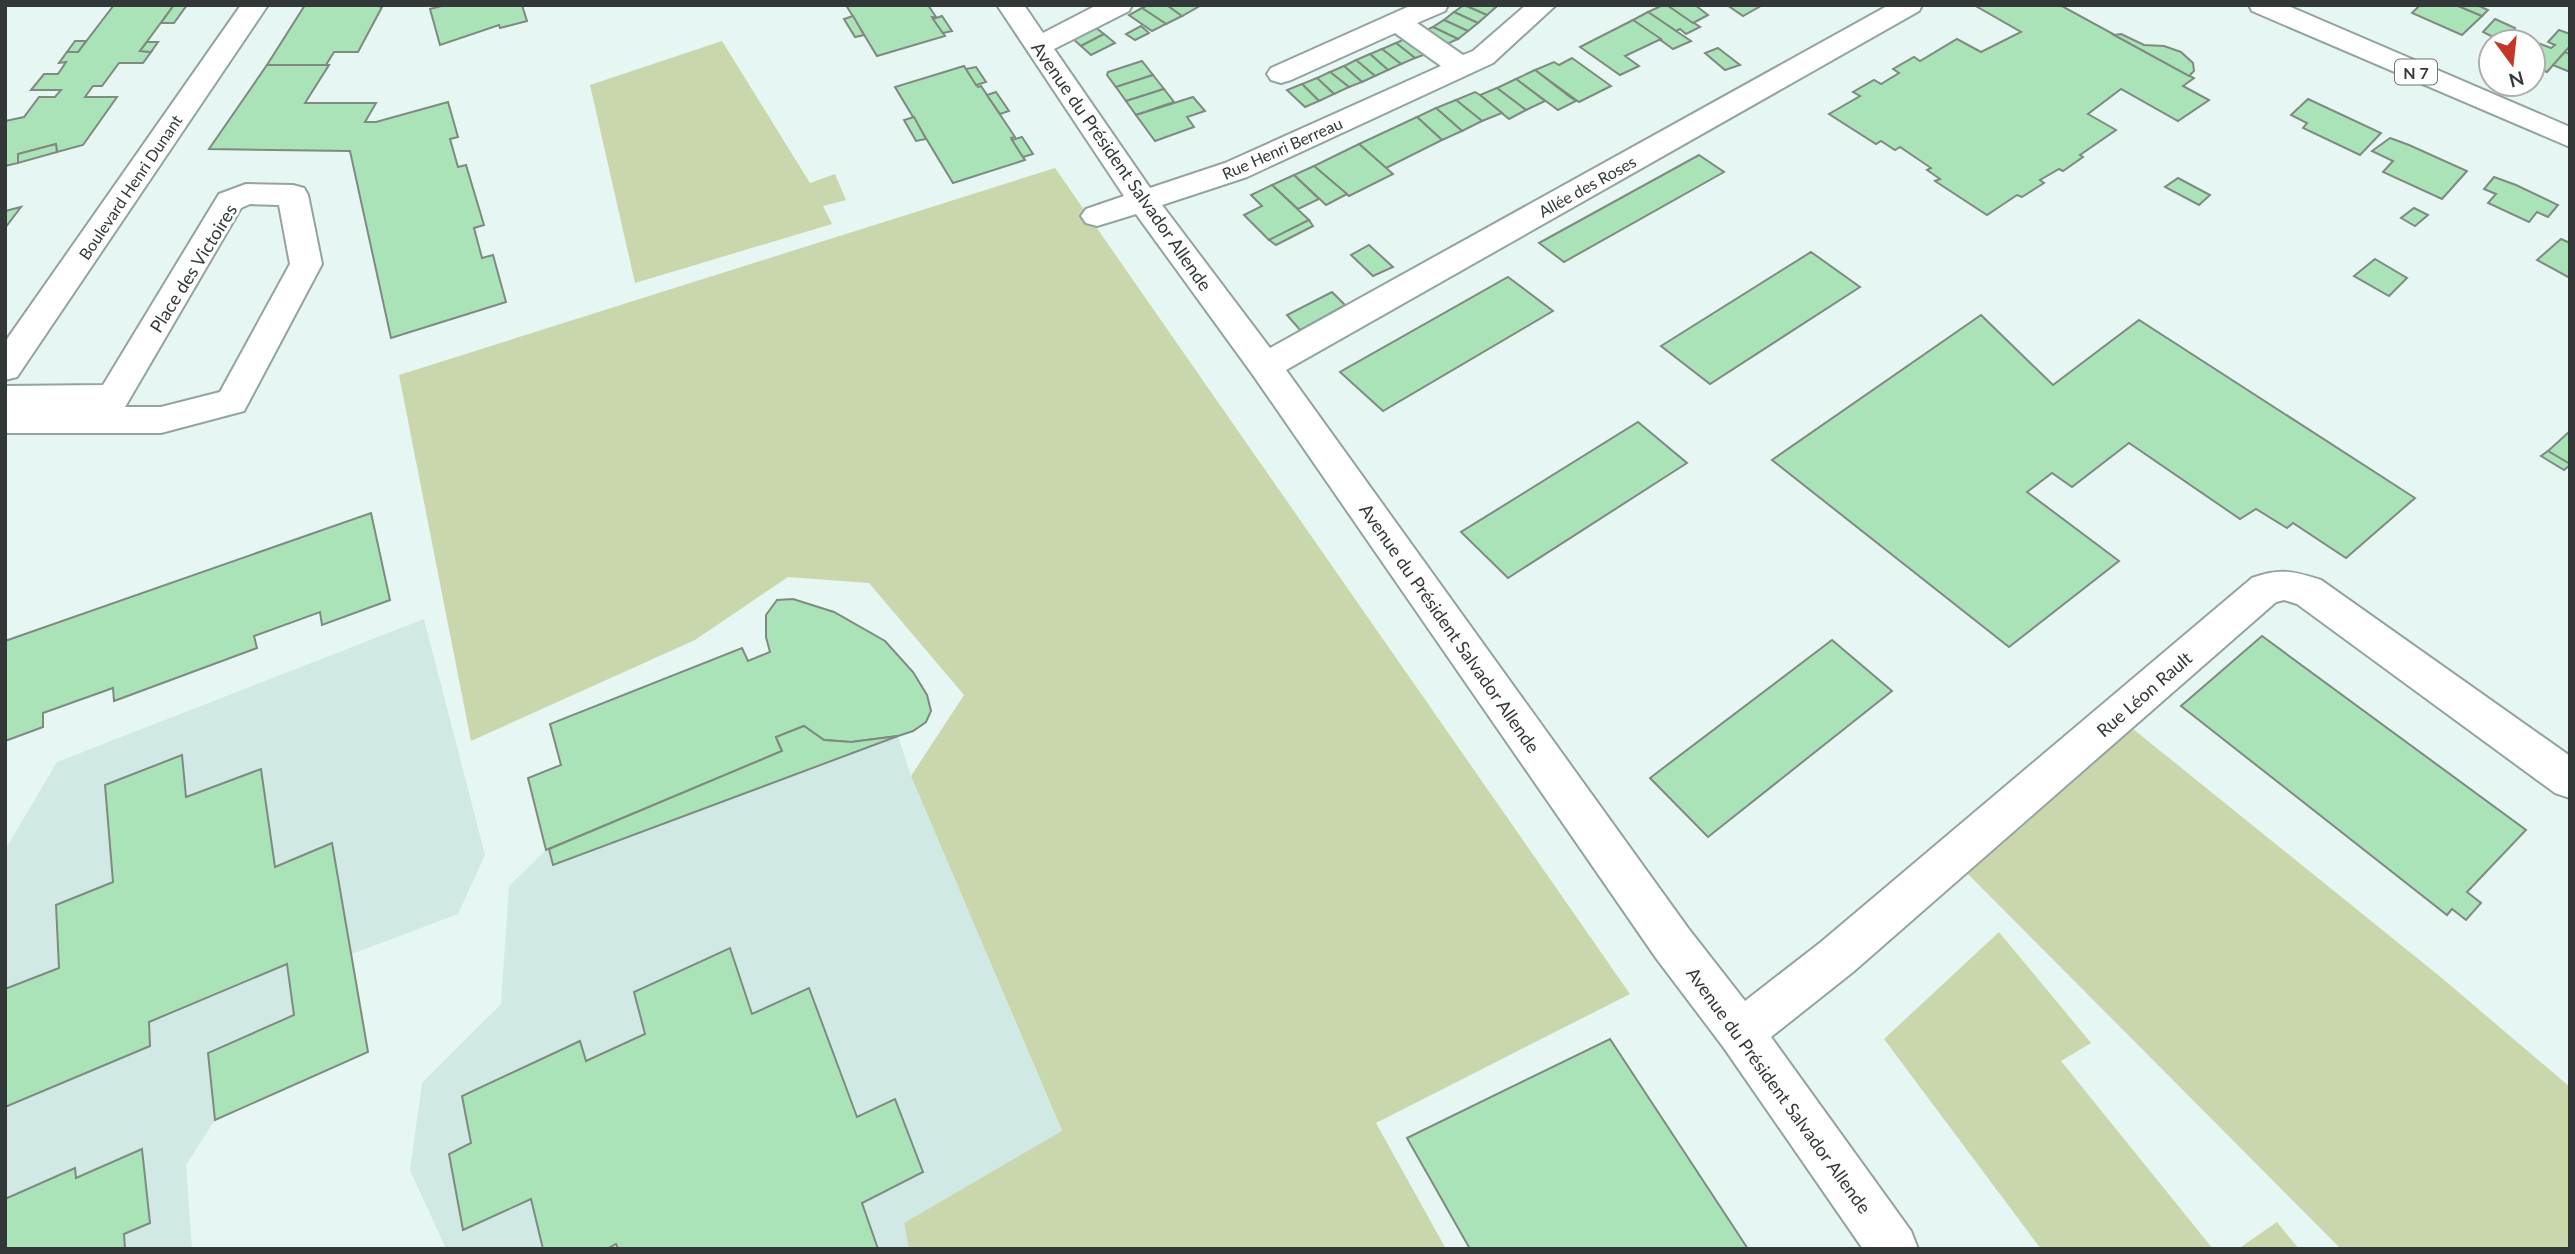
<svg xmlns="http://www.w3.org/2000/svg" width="2575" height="1254" font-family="Lato,sans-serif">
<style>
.built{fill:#d1e9e4}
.green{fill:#cad7ad}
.building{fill:#aae3b7;stroke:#7f8a81;stroke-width:2}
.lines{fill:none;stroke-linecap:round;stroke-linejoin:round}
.minor-casing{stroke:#94a3a0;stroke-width:4}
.major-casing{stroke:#94a3a0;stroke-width:4}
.minor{fill:#fff;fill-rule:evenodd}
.major{fill:#fff;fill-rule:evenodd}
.labels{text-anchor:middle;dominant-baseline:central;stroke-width:6;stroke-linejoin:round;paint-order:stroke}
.shield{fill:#fff;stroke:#707473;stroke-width:2}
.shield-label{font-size:16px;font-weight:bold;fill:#323837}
.far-street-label{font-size:16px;fill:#323837;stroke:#fff}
.street-label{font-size:18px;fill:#323837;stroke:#fff}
</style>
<rect width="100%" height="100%" fill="#e6f6f2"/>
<g class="built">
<polygon points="424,619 485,855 458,914 352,954 368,1052 215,1120 186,1165 192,1249 5,1249 5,850 57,762"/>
<polygon points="898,736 911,776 1062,1132 904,1223 909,1249 446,1249 410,1170 422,1083 501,1004 509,886 546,850 549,849 554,865"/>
</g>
<g class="green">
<polygon points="722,41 810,183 835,174 846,200 823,206 832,224 635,283 590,85"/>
<polygon points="1055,168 1630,994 1376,1123 1446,1249 909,1249 904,1223 1062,1131 911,776 964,695 869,583 788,577 695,640 471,741 399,375"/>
<polygon points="2117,716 2443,979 2570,1087 2570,1249 2341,1249 1953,859"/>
<polygon points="1999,932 2091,1043 2061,1061 2213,1249 2041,1249 1884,1039"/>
<polygon points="2277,1222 2299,1249 2238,1249"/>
</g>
<g class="building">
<polygon points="114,5 174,5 140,51 151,52 143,63 119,63 102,86 93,86 85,97 117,97 83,145 57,152 56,144 18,154 18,163 5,166 5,121 24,117 39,97 55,97 61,90 31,90 44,74 58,74 66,62 59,63 67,52 78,52"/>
<polygon points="174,5 187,5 174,23 161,23"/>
<polygon points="305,5 375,5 382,7 358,52 334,52 326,65 267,65"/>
<polygon points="445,5 522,5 527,21 500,28 499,25 440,45 430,9"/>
<polygon points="846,5 928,5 936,17 932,17 945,36 877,56"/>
<polygon points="1148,5 1167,5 1182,16 1166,24 1142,8"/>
<polygon points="1167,5 1195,5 1198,7 1182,16"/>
<polygon points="1464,5 1491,5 1496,7 1487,15"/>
<polygon points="1464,5 1487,15 1478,23 1454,12"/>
<polygon points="1663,5 1667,5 1700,27 1686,34 1680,29 1676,31 1648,12"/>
<polygon points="1667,5 1695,5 1708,15 1693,23"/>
<polygon points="1727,5 1756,5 1759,7 1743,16"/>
<polygon points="1974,5 2060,5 2194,78 2183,86 2209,100 2178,121 2121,89 2088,114 2116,130 2080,155 2083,157 2063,171 2059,169 2040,180 2044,183 2022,197 2017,195 1987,215 1935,181 1940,179 1927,170 1931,168 1900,147 1895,150 1881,141 1876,144 1829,114 1860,96 1853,92 1874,80 1881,84 1899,73 1893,69 1914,57 1920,61 1957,39 1981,52 2021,32"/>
<polygon points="2420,5 2456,5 2482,16 2462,35 2412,13"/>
<polygon points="2456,5 2477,5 2488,10 2482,16"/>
<polygon points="1142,8 1166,24 1152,31 1129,15"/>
<polygon points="1454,12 1478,23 1468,31 1444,20"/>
<polygon points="1648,12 1676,31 1691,41 1673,49 1633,20"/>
<polygon points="853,16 864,35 855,37 844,19"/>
<polygon points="942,16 952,31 943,33 933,19"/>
<polygon points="2495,19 2515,28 2512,33 2551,48 2555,45 2548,42 2559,30 2570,34 2570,46 2547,72 2533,66 2533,42 2503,42 2483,32"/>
<polygon points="1444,20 1468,31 1458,39 1433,27"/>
<polygon points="1633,20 1661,39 1625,56 1639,66 1620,75 1580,47"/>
<polygon points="1141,26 1149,33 1135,40 1126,34"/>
<polygon points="1095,27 1104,34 1081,46 1072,38"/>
<polygon points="1433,27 1458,39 1445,45 1421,32"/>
<polygon points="1104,34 1115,43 1091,55 1081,46"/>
<polygon points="2121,34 2144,45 2164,46 2181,52 2193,63 2194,71 2189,76 2114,35"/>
<polygon points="1409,37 1429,53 1415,58 1396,43"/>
<polygon points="75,41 86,41 78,52 67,52"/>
<polygon points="147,42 158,42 151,52 140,51"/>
<polygon points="1396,43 1415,58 1401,64 1382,49"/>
<polygon points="1718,48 1740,65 1725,70 1705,53"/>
<polygon points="1382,49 1401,64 1388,70 1370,54"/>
<polygon points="2565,52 2570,54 2570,72 2553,65"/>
<polygon points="1370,54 1388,70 1375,76 1356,60"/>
<polygon points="1572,58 1611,86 1579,102 1535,70 1554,62 1559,65"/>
<polygon points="1356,60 1375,76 1362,82 1344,66"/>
<polygon points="1142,61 1153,75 1116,87 1107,75 1108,72"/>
<polygon points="267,65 329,65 305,103 376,103 365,122 376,122 448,102 458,137 450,139 458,167 466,165 484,225 474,228 482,258 493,255 506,302 391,338 350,151 209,149"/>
<polygon points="964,66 978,87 981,86 1015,137 1011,138 1025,160 953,183 895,87"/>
<polygon points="1344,66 1362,82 1349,87 1330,72"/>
<polygon points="976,67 986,82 976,85 966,69"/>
<polygon points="1535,70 1570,97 1576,101 1558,110 1516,79"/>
<polygon points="1330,72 1349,87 1334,94 1317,78"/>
<polygon points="1153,75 1164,89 1126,101 1116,87"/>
<polygon points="1317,78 1334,94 1319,101 1302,84"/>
<polygon points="1516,79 1545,101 1526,110 1497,88"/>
<polygon points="1302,84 1319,101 1305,107 1287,90"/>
<polygon points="1497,88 1526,110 1509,119 1480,95"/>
<polygon points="1164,89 1174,102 1136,115 1126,101"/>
<polygon points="996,92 1009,111 1000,114 987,95"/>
<polygon points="1475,92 1480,95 1502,113 1482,121 1456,100"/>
<polygon points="1193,97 1205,111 1187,117 1194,127 1155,141 1136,115"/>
<polygon points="2308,99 2381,133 2360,155 2303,128 2307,123 2291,115"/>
<polygon points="1456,100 1482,121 1462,131 1436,108"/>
<polygon points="1436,108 1462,131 1442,140 1417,117"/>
<polygon points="914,117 926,139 916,141 904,120"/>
<polygon points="1417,117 1442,140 1386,168 1359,144"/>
<polygon points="1022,137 1033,154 1023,157 1012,140"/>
<polygon points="2390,138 2409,145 2467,171 2442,199 2383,172 2393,161 2372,151"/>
<polygon points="56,144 57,152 18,163 18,154"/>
<polygon points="1359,144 1393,174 1349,196 1314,166"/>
<polygon points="1699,155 1724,172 1564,262 1539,243"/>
<polygon points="1314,166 1347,194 1326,205 1294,175"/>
<polygon points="1294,175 1319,199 1298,209 1272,185"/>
<polygon points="2494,177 2516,185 2558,205 2548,217 2537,212 2529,222 2488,203 2496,194 2484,189"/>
<polygon points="2178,178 2210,195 2199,205 2165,187"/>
<polygon points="1272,185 1309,220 1269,240 1244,215 1262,206 1251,195"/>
<polygon points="21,207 5,228 5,211"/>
<polygon points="2414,208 2428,215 2415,226 2401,218"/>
<polygon points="1309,220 1313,226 1276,245 1269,240"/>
<polygon points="2561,239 2570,243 2570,278 2537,260"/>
<polygon points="1369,245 1393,267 1373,276 1351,255"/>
<polygon points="1811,252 1860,287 1710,384 1661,346"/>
<polygon points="2375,259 2407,278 2389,296 2354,276"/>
<polygon points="1508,277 1553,311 1383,411 1340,372"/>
<polygon points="1332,292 1345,305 1300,330 1287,315"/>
<polygon points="1981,315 2053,385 2139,320 2415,498 2346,558 2293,523 2287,528 2256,509 2240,519 2129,443 2072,487 2052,473 2027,492 2119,561 2009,647 1772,460"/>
<polygon points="1638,422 1687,463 1508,578 1461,532"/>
<polygon points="2570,431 2570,464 2548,451"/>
<polygon points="2548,451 2570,464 2570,465 2564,470 2541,456"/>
<polygon points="371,513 390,600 322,625 320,612 254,636 257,648 114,701 113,688 43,713 43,727 5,741 5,641"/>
<polygon points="793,599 834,612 885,641 913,672 927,695 931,711 926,722 913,731 898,736 851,742 824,740 804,726 776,737 782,751 546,850 528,778 561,765 550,724 742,648 748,661 770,652 766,637 766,615 777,600"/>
<polygon points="2262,636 2526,830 2467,892 2481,903 2466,920 2452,909 2447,915 2181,706"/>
<polygon points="1832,640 1892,691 1708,837 1650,778"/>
<polygon points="804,726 824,740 851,742 898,736 553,865 549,849 782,751 776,737"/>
<polygon points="182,755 186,797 261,769 275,867 332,843 368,1052 215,1120 208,1053 294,1015 287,964 149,1022 150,1046 5,1107 5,989 59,968 56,905 113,882 105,785"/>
<polygon points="730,948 752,1014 809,988 857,1117 895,1099 923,1172 862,1203 878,1249 618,1249 616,1244 607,1249 543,1249 531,1199 463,1230 449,1154 471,1143 462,1096 580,1041 586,1061 645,1034 634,992"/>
<polygon points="1610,1039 1748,1249 1470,1249 1407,1138"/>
<polygon points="142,1149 150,1223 124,1234 125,1249 5,1249 5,1199 75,1168 76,1178"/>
</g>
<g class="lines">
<g class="minor-casing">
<g id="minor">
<path d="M 997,5 L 1024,5 L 1043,33 L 1097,5 L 1132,5 L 1129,11 L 1054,49 L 1150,188 L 1225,163 L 1441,66 L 1395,33 L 1291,80 L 1281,83 L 1271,80 L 1267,74 L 1271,68 L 1412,5 L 1448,5 L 1445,11 L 1417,23 L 1463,55 L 1473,51 L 1526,5 L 1556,5 L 1493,63 L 1247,177 L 1162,205 L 1270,348 L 1889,5 L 1922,5 L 1919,11 L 1286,370 L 1688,928 L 1745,1001 L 1821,942 L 2252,578 C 2280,568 2293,571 2321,580 L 2570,756 L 2570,798 L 2555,793 L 2297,604 L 2284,600 L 2276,602 L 1853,972 L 1771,1037 L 1911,1231 L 1918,1249 L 1863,1249 L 1724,1048 L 1656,958 L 1253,375 L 1136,214 L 1097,226 L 1086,223 L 1081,216 L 1086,209 L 1124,196 Z"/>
<path d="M 246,184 L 293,185 L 304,188 L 308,195 L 322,264 L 244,411 L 161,433 L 5,433 L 5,386 L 103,385 L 219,194 ZM 250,204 L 279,205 L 290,264 L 220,392 L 161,407 L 125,407 L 241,208 Z"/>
</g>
</g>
<g class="major-casing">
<g id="major">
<polygon points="241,5 268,5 17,377 5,380 5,342"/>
<polygon points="2249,5 2286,5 2570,127 2570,147 2252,11"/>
</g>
</g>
<use href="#minor" class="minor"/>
<use href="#major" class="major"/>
</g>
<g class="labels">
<rect class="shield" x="2395" y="59.5" width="42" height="25" rx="5"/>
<g class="shield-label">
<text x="2416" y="72">N 7</text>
</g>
<g class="far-street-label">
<text transform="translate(1282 148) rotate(-24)">Rue Henri Berreau</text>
<text transform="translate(1587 186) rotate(-29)">Allée des Roses</text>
<text transform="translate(130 187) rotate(-56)">Boulevard Henri Dunant</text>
</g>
<g class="street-label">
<text transform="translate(1122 166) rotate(55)">Avenue du Président Salvador Allende</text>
<text transform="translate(193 268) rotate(-58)">Place des Victoires</text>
<text transform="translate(1450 628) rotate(55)">Avenue du Président Salvador Allende</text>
<text transform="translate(2144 694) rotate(-41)">Rue Léon Rault</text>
<text transform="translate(1779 1090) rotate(54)">Avenue du Président Salvador Allende</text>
</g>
</g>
<rect width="2575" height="1254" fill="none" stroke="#323837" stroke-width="14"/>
<g transform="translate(2512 63) rotate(165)"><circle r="33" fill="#ffffff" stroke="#adafaf" stroke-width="2"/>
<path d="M0-5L12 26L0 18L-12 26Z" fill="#c43728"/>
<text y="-10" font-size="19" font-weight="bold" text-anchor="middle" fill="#323837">N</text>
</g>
</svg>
